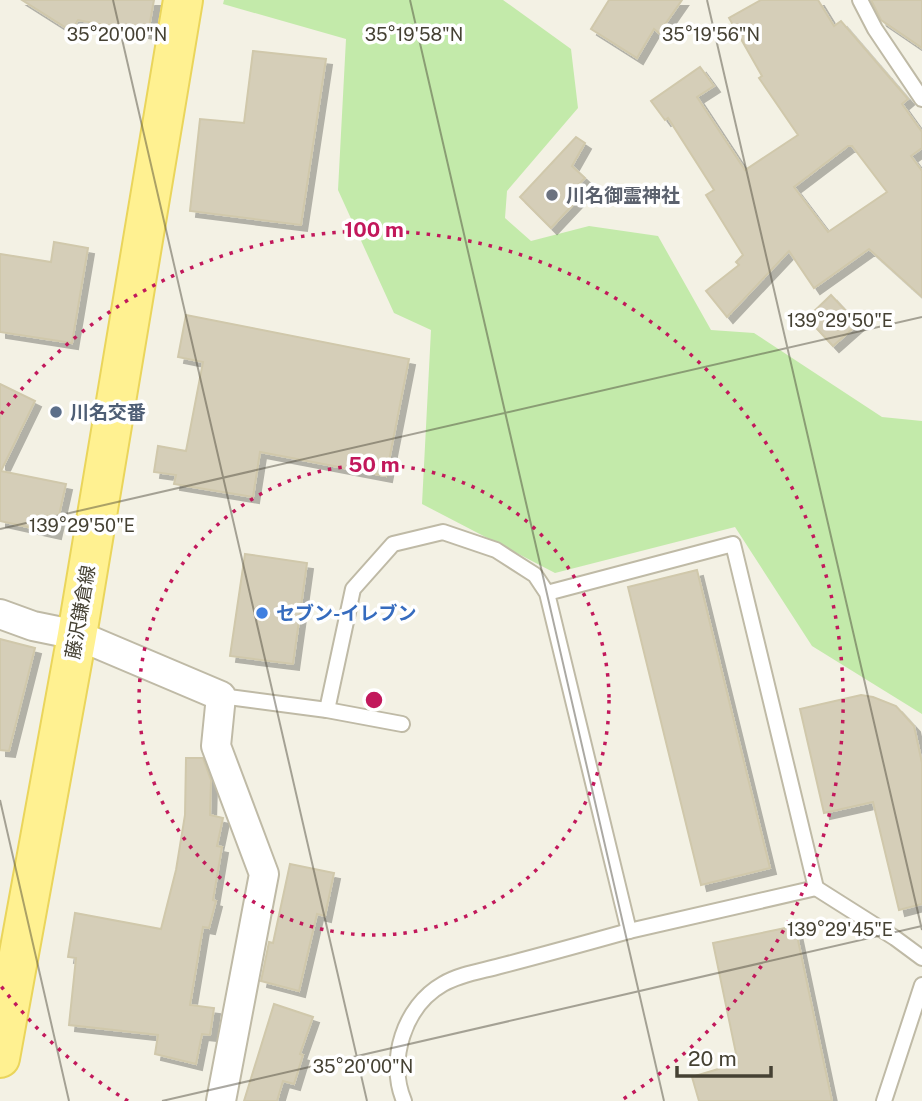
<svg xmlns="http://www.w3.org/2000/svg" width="922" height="1101" font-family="'Public Sans','Noto Sans JP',sans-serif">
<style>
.green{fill:#c3eaaa}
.building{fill:#d5ceb8;stroke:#d0c8ab;stroke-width:2;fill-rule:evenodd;filter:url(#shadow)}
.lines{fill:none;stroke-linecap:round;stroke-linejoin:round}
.lane-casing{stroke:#bfbaa6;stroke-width:18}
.street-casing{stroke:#bfbaa6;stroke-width:32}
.primary-casing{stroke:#ead55b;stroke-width:42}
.lane{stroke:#fff;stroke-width:14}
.street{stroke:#fff;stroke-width:28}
.primary{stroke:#fff191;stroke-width:38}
.ticks{fill:none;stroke:#454133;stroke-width:2;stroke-opacity:0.45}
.ring{fill:none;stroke:#c2185b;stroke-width:3.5;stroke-dasharray:3.5 7}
.worship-dot{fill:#6b7280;stroke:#fff;stroke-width:2.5}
.service-dot{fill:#5c6f8a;stroke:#fff;stroke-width:2.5}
.shop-dot{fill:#3f7fe0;stroke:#fff;stroke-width:2.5}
.labels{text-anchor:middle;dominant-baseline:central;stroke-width:7;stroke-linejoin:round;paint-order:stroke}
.worship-label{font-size:19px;font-weight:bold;fill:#5b616d;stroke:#fff;text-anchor:start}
.service-label{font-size:19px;font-weight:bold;fill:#4e5e75;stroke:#fff;text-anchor:start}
.street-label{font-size:19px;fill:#454133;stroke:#fff}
.shop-label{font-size:19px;font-weight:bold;fill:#366cbe;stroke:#fff;text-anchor:start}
.ticks-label{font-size:18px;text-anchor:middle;fill:#454133;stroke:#fff;stroke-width:7;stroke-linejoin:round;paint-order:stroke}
.centre{fill:#c2185b;stroke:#fff;stroke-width:3.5}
.ring-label{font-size:21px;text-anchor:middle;font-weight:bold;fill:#c2185b;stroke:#fff;stroke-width:7;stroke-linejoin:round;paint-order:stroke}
</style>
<defs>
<filter id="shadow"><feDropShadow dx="6" dy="6" stdDeviation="0" flood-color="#0004"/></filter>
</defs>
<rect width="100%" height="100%" fill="#f3f1e4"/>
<polygon class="green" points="224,0 503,0 571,49 578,108 507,191 505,218 531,241 589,226 658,236 711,330 754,333 882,417 922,421 922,714 812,646 735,527 555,573 422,504 431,330 394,313 338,190 346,39 223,4"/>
<g class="building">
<polygon points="22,0 154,0 148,33 78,20 71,31"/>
<polygon points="609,0 682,0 659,33 654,29 637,58 591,29"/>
<path d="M 761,0 L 818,0 L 834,26 L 841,21 L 908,99 L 902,104 L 922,132 L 922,148 L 911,156 L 922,171 L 922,297 L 869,249 L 814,288 L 789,251 L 727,317 L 706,291 L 739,265 L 736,262 L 743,255 L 706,195 L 714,190 L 668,118 L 665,120 L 651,101 L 700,67 L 714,86 L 697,97 L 745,170 L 798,135 L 759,78 L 762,76 L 729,18 ZM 848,146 L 852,146 L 887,192 L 828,232 L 794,187 Z"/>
<polygon points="871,0 922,0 922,48 881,20"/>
<polygon points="253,51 326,59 301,225 190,211 200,119 244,123"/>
<polygon points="576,137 585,143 572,166 585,178 577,186 584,193 551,228 520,197"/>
<polygon points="54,242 88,248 72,343 0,332 0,254 51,262"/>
<polygon points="831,295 858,324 833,346 807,318"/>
<polygon points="186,315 409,359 386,476 260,452 253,497 174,484 176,475 154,472 158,446 186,451 203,362 178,357"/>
<polygon points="0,384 35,401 1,471 66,484 55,533 0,521"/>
<polygon points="245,554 307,563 293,664 230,656"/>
<polygon points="697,570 770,868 701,885 628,587"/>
<polygon points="0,639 35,648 9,751 0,750"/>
<polygon points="861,695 873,697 896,706 914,726 922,763 922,904 899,910 873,802 824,813 800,709"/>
<polygon points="186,758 203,758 211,780 210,815 223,818 217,846 222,847 213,900 216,901 209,928 203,927 190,1005 214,1008 210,1035 202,1034 196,1064 155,1054 158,1035 69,1025 76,958 68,957 75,913 161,929 176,870 185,815"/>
<polygon points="290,864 334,873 325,916 317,914 299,991 261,981 269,942 273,943"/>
<polygon points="795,926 832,1101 699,1101 692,1077 738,1063 713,943"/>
<polygon points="274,1004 313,1017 300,1054 303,1055 294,1084 283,1081 277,1101 244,1101"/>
</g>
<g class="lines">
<g class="lane-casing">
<g id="lane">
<polyline points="860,0 875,29 922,99"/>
<polyline points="221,696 327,710 402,724"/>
<polyline points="327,710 353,589 393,544 443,532 496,550 535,575 547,593 629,931 816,888 733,544 547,593"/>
<polyline points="816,888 895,938 922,958"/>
<path d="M 404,1101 C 387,1061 404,1006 443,984 C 460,974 482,971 500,966 C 543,955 586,943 629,931"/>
<polyline points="884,1101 922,985"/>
</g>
</g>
<g class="street-casing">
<polyline id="street" points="0,614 33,626 77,635 221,696 216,746 264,874 221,1101"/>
</g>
<g class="primary-casing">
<polyline id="primary" points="0,1058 77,635 183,0"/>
</g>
<use href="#lane" class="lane"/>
<use href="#street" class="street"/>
<use href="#primary" class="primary"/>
</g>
<path class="ticks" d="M 113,0 L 367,1101M 410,0 L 664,1101M 707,0 L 922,930M 0,529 L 922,317M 0,800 L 69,1101M 162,1101 L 922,926"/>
<g class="ring">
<circle cx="374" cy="700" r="235"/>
<path d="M128 1101A470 470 0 0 1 1 986M1 414A470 470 0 1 1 620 1101"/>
</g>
<circle class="worship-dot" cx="552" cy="195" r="7"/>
<circle class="service-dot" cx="56" cy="412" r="7"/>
<circle class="shop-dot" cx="262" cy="613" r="7"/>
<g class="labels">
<g class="worship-label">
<text x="566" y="195">川名御霊神社</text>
</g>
<g class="service-label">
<text x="70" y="412">川名交番</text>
</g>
<g class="street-label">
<text transform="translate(80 612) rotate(-80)">藤沢鎌倉線</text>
</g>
<g class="shop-label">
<text x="276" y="613">セブン-イレブン</text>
</g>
</g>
<g class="ticks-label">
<text x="117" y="41">35°20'00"N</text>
<text x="414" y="41">35°19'58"N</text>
<text x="711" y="41">35°19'56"N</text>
<text x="840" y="327">139°29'50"E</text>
<text x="82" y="532">139°29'50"E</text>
<text x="840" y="936">139°29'45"E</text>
<text x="363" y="1073">35°20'00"N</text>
</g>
<circle cx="374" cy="700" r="10" class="centre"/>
<g class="ring-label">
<text x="374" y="237">100 m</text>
<text x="374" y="472">50 m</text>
</g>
<path d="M677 1066v10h94v-10" fill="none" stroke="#454133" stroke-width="3.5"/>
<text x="688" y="1066" font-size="21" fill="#454133" stroke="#ffffff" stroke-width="5" paint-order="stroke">20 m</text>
</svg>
